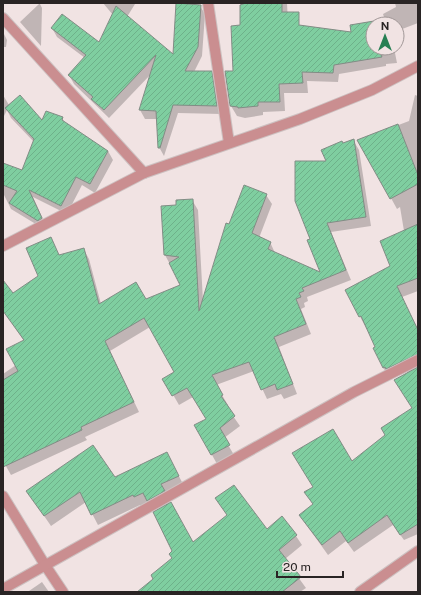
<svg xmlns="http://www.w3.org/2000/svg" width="421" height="595" font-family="'Public Sans',sans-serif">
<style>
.shadow{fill:#0003}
.building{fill:url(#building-hatch);stroke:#828c85}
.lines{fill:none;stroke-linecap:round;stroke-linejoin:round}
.street-casing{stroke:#cdc1c1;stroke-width:12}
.street{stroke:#ca8e90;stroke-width:10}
</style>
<defs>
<pattern id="building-hatch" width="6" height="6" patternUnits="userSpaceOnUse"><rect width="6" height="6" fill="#7fcea0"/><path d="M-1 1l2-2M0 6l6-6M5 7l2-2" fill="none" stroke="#6eb18a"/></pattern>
</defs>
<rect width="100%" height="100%" fill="#f1e3e3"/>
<g class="shadow">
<polygon points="5,3 46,3 40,4 42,8 41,46 20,22 39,4"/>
<polygon points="103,3 134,3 135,4 127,17 173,56 200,6 205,14 202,56 194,72 211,72 216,81 221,114 178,113 164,156 159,147 157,119 145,119 140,110 152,73 109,118 74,84 69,75 85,58 57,37 52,28 100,43 113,15"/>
<polygon points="241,3 287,3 288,24 241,26"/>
<polygon points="395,3 418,3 418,23 397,31 397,24 373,24 373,48 394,48 397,63 386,64 386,66 339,74 338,82 307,81 308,93 284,93 285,111 263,112 263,115 245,118 237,116 231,106 234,72 352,33 351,26 385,20 383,14 396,7"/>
<polygon points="3,32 7,40 6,47 3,47"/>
<polygon points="3,95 9,105 43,122 62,118 65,123 108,151 113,160 95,193 82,185 67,214 33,197 47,228 44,229 11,209 3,193 3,164 21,173 34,142 11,118 7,110 3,118"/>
<polygon points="415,95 418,96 418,291 402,297 418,330 418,534 404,540 393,525 354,552 346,541 328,555 300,516 313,505 306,493 352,463 386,435 413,409 407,372 393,378 392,376 389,378 383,367 377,348 346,291 391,266 404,231 400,207 397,209 359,140 409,121"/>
<polygon points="353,140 359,150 371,226 331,232 351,280 307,297 308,301 304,303 305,307 301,309 311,334 279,347 297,394 284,399 281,394 267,399 254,371 216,385 228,405 226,406 240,426 224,438 234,455 217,464 196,426 207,420 193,397 179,405 164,379 175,373 150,327 110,351 139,412 85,437 87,440 11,475 3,461 3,374 16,365 24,341 3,310 3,301 39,277 50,238 60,256 84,250 89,259 101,304 145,301 181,285 165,255 177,206 192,200 198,210 203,301 230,225 266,195 272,204 259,238 270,242 275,253 322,274 311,239 327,162 343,144"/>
<polygon points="167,453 184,486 166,495 193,543 228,516 216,499 266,530 296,536 302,545 285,559 306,588 300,592 139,592 154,579 173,559 174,551 149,503 141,507 140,505 98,525 86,502 51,526 27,491 115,478"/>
<polygon points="42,582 49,592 30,592 29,591"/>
</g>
<g class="building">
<polygon points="176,3 201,5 198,47 185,71 212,71 217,106 173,105 160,148 158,148 156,111 139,110 156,55 104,110 91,99 93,97 68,75 86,55 51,28 62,14 99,42 116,6 173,54"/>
<polygon points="246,3 282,3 282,12 299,12 299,25 351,32 350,25 386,19 387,24 373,24 373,48 391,48 392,53 381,55 382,57 334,65 333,73 302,72 303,83 279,84 280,102 258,102 258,106 238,108 238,107 230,106 225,71 233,71 231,26 240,25 240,5"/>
<polygon points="20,95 42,120 46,111 63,117 62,120 108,151 90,184 76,177 61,206 29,190 42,218 38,221 9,203 17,191 3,185 3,163 22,170 34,139 5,108"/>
<polygon points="398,124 418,175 418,184 390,199 357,140"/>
<polygon points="354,139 366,217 327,223 346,270 302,288 304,291 299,293 301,297 296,299 306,324 274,337 293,384 277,390 275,384 261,390 249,362 212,375 223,395 221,396 235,416 220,428 230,445 211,455 194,425 206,419 187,388 172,396 162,379 174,372 144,318 105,341 134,402 81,427 82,430 3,467 3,380 18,371 6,349 24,340 3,311 3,280 13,293 38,276 26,248 51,237 59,255 84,248 99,304 136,282 146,299 180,285 169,263 179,257 164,255 161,206 176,205 176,200 193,199 199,311 226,223 229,224 244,185 267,194 252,233 271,242 268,249 320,272 307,240 310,239 295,201 295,161 326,161 321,150 342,141 343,143"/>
<polygon points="418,224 418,278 397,286 418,330 418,354 386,369 385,367 383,368 373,348 375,347 361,316 359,317 345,290 390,266 380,241"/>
<polygon points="418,367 418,524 400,535 387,515 348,543 340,531 322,545 299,515 313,504 304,492 313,487 292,453 333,429 352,461 385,435 381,428 412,408 394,380"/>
<polygon points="93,445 115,477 167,452 179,476 161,484 165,491 147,501 143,493 134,497 133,495 91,515 80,492 44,516 26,491"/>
<polygon points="234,485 267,529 282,516 297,535 279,550 301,577 282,592 137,592 153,579 151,575 172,558 169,554 172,551 153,512 171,502 193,542 227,515 215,498"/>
</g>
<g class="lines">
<g class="street-casing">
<g id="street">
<polyline points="208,3 229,143"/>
<polyline points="3,18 144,173"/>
<polyline points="3,246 144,173 300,119 372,90 418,66"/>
<polyline points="3,496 45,565 63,592"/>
<polyline points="3,589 354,392 418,360"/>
<polyline points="360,592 418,551"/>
</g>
</g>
<use href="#street" class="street"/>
</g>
<rect width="421" height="595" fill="none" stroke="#292424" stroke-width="8"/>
<g transform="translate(385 36)"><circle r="19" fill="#f1e3e3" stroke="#a19797"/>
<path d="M0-3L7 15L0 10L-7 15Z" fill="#277f53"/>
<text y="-6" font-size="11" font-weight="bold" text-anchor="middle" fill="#292424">N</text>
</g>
<path d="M277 571v6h66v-6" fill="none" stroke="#292424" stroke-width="2"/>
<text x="283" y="571" font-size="12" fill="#292424" stroke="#f1e3e3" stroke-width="3" paint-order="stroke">20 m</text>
</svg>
